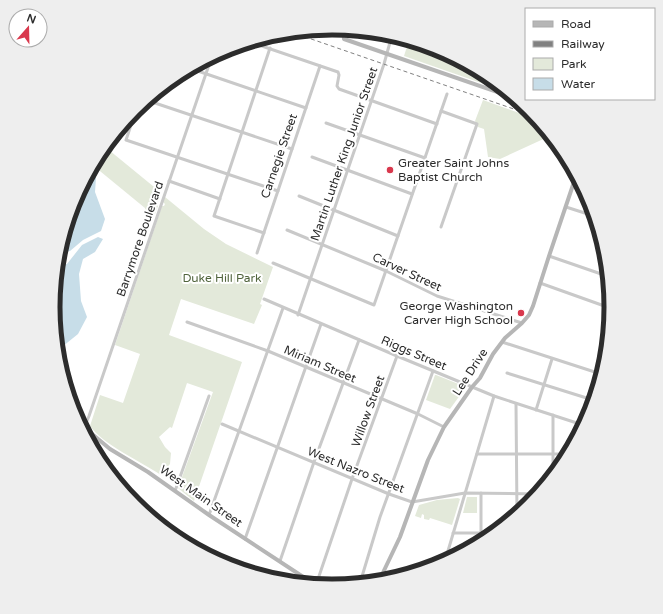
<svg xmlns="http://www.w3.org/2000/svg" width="663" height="614" font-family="'Varela Round',sans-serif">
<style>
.green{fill:#e3e9da}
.water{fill:#c7dde8}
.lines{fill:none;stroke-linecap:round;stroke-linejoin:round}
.street{stroke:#c9c9c9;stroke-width:3}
.secondary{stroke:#b6b6b6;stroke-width:4}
.rail{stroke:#818181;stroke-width:1;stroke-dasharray:4 3;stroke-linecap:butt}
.poi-dot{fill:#d9384d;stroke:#fff;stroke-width:1.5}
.labels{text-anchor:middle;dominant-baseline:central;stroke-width:4;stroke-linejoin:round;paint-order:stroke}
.street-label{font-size:12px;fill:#2c2c2c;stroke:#fff}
.poi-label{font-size:12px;fill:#2c2c2c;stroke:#fff;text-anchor:start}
.park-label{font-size:12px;fill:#51643d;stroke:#fff}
.rim{fill:none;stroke:#2c2c2c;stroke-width:5}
</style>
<rect width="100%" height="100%" fill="#fff"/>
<g class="green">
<polygon points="409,40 438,49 487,75 507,92 404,56"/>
<polygon points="483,100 536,119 550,136 500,159 488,157 484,129 478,127 475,121"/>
<polygon points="104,146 159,191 157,198 159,199 157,204 158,206 155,214 146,212 145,208 95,167 97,156"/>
<path d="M 165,197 L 204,229 L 226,244 L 273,267 L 260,304 L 262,305 L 254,324 L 181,299 L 169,335 L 242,362 L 194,501 L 178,488 L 213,392 L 187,383 L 172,428 L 170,427 L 159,437 L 165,447 L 171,453 L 170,464 L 161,475 C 142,462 102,444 90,426 L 100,395 L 123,403 L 140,354 L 115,345 L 162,206 L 164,206 L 165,204 L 163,202 Z"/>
<polygon points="435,375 436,375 466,387 450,409 426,400"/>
<polygon points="467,497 477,497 477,513 463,513"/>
<polygon points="458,498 460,499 452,525 430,518 429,520 424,519 424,515 422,514 421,518 415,516 419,505 437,500"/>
</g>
<polygon class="water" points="93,164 96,178 95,192 105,219 101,231 83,240 70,251 59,253 59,261 61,265 67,264 82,245 98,237 103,239 95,252 83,259 79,274 81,301 87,317 78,334 57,351 53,307 58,252 74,200"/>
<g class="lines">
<g class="street">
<polyline points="250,42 338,72 339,75 337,86 339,89 437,124"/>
<polyline points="189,68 306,108"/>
<polyline points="146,100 292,149"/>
<polyline points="137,107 126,140 278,191"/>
<polyline points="326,123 425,158"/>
<polyline points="312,157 412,194"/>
<polyline points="169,181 220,199"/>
<polyline points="299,196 398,236"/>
<polyline points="566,207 594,216"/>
<polyline points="441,227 477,124 441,111"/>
<polyline points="287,230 386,271 437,296 522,323"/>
<polyline points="264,233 214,216 270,48"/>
<polyline points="257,253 320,66"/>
<polyline points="549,256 607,276"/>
<polyline points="273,263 374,305 447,94"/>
<polyline points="540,283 610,308"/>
<polyline points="264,299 397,356 494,396 583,425"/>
<polyline points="298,315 384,64 392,35"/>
<polyline points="187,322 268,351 418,414 444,427"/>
<polyline points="502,342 601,374"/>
<polyline points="507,373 593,400"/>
<polyline points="516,404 517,514"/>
<polyline points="536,410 552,359"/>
<polyline points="553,415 553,475"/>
<polyline points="222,424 389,494 412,502 465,493 538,494"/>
<polyline points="84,428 89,416 212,56"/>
<polyline points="477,454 568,454"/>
<polyline points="175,491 209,396"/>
<polyline points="209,515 283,308"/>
<polyline points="453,533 493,533"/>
<polyline points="245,539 321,324"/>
<polyline points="481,542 481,493"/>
<polyline points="280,561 314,462 359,340"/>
<polyline points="445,561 494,396"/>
<polyline points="360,583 380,517 433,371"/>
<polyline points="316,585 352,479 397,356"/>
</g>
<g class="secondary">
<polyline points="343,29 344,39 515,98"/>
<polyline points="79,423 110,449 148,472 209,515 314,584"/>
<polyline points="379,581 400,537 428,460 444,427 472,387 480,378 493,354 505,338 522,323 529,315 533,306 549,256 576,176"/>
</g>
<polyline class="rail" points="291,32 534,116"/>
</g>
<g class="poi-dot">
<circle cx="390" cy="170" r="4"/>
<circle cx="521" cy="313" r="4"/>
</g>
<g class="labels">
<g class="street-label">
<text transform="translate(344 154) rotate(-71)">Martin Luther King Junior Street</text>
<text transform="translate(279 156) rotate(-71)">Carnegie Street</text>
<text transform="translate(140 239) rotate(-71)">Barrymore Boulevard</text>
<text transform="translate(407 272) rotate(25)">Carver Street</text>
<text transform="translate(414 353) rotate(23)">Riggs Street</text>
<text transform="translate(320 364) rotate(23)">Miriam Street</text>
<text transform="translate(470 372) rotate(-57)">Lee Drive</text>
<text transform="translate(368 411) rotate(-70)">Willow Street</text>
<text transform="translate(356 470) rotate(22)">West Nazro Street</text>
<text transform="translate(201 496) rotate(35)">West Main Street</text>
</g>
<g class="poi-label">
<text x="398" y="163">Greater Saint Johns<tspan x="398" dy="14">Baptist Church</tspan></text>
<text x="513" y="306" text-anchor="end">George Washington<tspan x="513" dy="14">Carver High School</tspan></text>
</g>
<g class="park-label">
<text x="222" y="278">Duke Hill Park</text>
</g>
</g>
<path d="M0 0H663V614H0ZM60 307a272 272 0 1 1 544 0a272 272 0 1 1-544 0Z" fill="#eee" fill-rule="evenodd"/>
<path class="rim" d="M60 307a272 272 0 1 1 544 0a272 272 0 1 1-544 0Z"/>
<rect x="525" y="8" width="130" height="92" fill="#ffffff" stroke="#ababab"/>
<rect x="533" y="21" width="20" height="6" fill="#b6b6b6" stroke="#ababab"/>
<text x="561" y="28" font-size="12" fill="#2c2c2c">Road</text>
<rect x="533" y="41" width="20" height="6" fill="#818181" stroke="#ababab"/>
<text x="561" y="48" font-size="12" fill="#2c2c2c">Railway</text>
<rect x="533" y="58" width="20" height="12" fill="#e3e9da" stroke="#ababab"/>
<text x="561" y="68" font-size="12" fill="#2c2c2c">Park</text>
<rect x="533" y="78" width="20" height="12" fill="#c7dde8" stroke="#ababab"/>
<text x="561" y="88" font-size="12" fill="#2c2c2c">Water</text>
<g transform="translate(28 28) rotate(20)"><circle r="19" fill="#ffffff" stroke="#ababab"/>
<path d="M0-3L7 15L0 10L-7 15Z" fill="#d9384d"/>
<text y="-6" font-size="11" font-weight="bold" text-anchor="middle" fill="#2c2c2c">N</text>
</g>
</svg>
